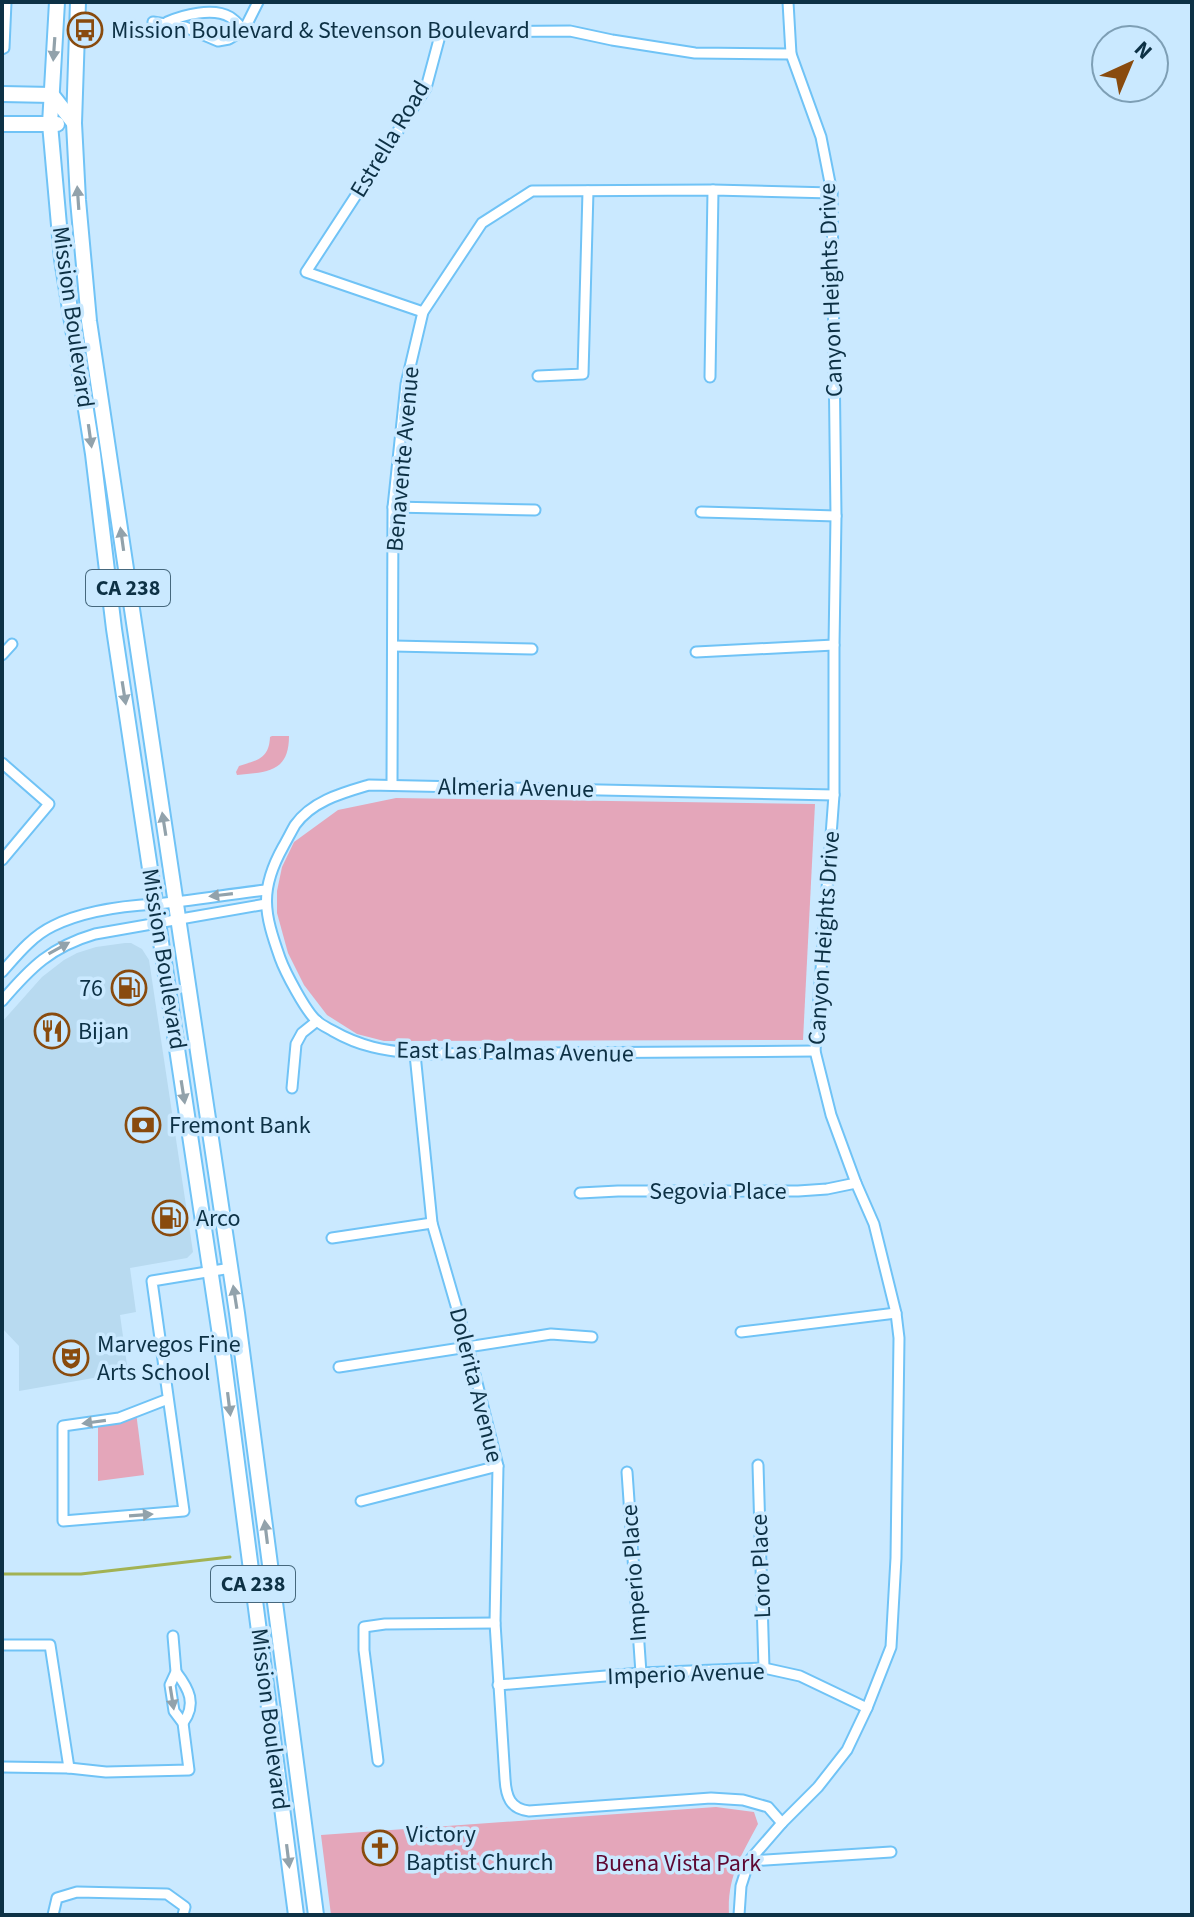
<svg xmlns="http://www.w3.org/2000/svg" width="1194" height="1917" font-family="'Source Sans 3',sans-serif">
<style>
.built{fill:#b8daf0}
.green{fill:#e4a6ba}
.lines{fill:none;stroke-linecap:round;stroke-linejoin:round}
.stream{stroke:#a2b253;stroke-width:3}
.minor-casing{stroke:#70c3f6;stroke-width:13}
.primary-casing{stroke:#70c3f6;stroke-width:18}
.minor{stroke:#fff;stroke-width:9}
.primary{stroke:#fff;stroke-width:14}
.oneway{fill:#92a2ab}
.labels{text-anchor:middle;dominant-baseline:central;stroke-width:7;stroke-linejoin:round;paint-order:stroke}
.shield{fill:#cae9ff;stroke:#46687d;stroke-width:2}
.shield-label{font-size:22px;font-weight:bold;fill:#0d3145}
.poi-label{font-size:24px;fill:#0d3145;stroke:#cae9ff;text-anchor:start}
.street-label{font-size:24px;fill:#0d3145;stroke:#cae9ff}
.park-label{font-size:24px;fill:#5e0732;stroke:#cae9ff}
</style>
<rect width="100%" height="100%" fill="#cae9ff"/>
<polygon class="built" points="125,943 131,943 142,949 149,960 193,1252 187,1258 130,1268 136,1312 120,1315 128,1372 19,1391 19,1346 2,1328 2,1022 42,977 64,960 77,953 96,947"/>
<g class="green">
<path d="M 272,736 L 289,736 C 289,772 268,772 237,775 L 236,772 L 239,766 C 256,760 269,760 270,737 Z"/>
<polygon points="396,798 815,804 803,1040 384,1041 357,1034 327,1015 304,985 288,953 277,913 277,891 282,867 294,842 338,810"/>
<polygon points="136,1412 144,1475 98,1481 98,1422"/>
<path d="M 716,1807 L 754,1812 L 758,1824 C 741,1856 727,1877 729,1915 L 331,1915 L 321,1835 Z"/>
</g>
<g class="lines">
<polyline class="stream" points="2,1574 81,1574 230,1557"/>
<g class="minor-casing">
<g id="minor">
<polyline points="153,22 185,27 218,41 229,39 244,30 258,2"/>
<path d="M 167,22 C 183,15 213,7 230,17 C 235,20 240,26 244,30"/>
<polyline points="2,49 4,48 6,2"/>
<polyline points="423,312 306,272 426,88 441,32 570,31 612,40 695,53 791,54"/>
<polyline points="538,376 583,374 588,191"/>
<polyline points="710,377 713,190"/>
<polyline points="393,507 535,510"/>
<polyline points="701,512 836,516"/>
<polyline points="393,646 532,649"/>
<polyline points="696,652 834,645"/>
<polyline points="2,655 12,644"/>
<polyline points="2,763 49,804 2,860"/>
<polyline points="392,785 393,507 406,384 423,312 482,223 532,191 713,190 832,193"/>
<path d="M 2,972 C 17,955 32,936 53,926 C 83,911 121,906 155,904 C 192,901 229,894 266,890"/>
<path d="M 2,1001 C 31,967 51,947 95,934 L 266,904"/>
<path d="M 815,1051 L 415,1054 C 383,1050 361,1047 333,1031 C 328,1028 321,1025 317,1021 C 306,1012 285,972 280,958 C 264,913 259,890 283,847 C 287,840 291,832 295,825 C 312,801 342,793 369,785 L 834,795"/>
<path d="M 415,1054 L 432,1223 L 468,1347 L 498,1466 L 495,1623 L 505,1779 C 506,1796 510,1809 529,1811 L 711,1798 L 743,1800 L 768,1807 L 782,1823"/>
<polyline points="292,1088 296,1044 302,1033 317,1021"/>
<polyline points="580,1193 618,1191 798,1191 827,1189 856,1183"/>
<polyline points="332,1238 432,1223"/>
<polyline points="741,1332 896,1313"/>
<polyline points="339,1367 551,1334 592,1337"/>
<polyline points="168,1399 119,1418 63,1426 63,1521 184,1511 152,1281 231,1268"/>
<polyline points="758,1465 764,1668"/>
<polyline points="627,1472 641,1673"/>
<polyline points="361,1501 498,1466"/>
<polyline points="2,1645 50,1645 69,1768"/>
<path d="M 176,1672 C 189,1689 197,1704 183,1723"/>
<polyline points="498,1685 641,1673 764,1668 800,1676 867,1708"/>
<polyline points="378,1761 364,1650 364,1627 385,1624 495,1623"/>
<polyline points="2,1767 69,1768 106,1772 189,1770 183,1723 174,1711 170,1685 176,1672 173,1636"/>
<polyline points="749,1861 891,1852"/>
<polyline points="53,1915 57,1898 77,1892 167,1894 185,1907 183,1915"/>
<polyline points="739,1915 741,1886 749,1861 782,1823 818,1787 847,1750 867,1708 891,1647 896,1558 899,1338 896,1313 874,1224 856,1183 831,1115 815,1051 834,795 834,645 836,516 832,193 821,137 791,54 788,2"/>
</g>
</g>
<g class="primary-casing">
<g id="primary">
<polyline points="57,2 50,124 62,259 93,454 114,629 223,1355 296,1915"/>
<polyline points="78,2 74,123 78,200 89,321 237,1313 316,1915"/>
<polyline points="2,94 52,95 74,123"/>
<polyline points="2,124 57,124"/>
</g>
</g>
<use href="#minor" class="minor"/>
<use href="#primary" class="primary"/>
</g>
<defs><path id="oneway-solid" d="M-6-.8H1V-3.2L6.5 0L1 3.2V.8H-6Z" transform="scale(2)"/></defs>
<g class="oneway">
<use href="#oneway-solid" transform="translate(54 49) rotate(94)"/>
<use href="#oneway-solid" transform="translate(78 198) rotate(-94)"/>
<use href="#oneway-solid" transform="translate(90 436) rotate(82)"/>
<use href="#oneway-solid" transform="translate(122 539) rotate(-98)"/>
<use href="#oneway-solid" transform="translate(124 693) rotate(81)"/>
<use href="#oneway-solid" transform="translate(164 824) rotate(-99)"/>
<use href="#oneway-solid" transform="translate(221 895) rotate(173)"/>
<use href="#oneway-solid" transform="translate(59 948) rotate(-29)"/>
<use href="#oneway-solid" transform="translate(183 1092) rotate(81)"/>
<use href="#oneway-solid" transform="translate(235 1297) rotate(-99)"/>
<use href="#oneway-solid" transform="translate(229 1404) rotate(83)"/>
<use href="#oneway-solid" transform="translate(94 1422) rotate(172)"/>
<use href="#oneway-solid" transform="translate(141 1515) rotate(-4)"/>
<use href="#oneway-solid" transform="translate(266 1532) rotate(-97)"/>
<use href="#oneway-solid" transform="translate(172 1698) rotate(81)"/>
<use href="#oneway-solid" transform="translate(288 1856) rotate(83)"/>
</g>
<defs>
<g id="bus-ring" transform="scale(1.8)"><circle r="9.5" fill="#cae9ff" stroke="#894b0e" stroke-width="1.5"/><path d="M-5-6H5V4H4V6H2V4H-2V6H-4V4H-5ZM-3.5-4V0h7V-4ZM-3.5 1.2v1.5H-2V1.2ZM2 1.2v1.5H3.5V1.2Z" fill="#894b0e"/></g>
<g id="fuel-ring" transform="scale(1.8)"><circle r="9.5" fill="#cae9ff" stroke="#894b0e" stroke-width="1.5"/><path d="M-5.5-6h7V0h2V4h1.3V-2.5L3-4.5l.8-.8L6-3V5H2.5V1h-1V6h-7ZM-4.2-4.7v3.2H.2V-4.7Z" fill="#894b0e"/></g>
<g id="restaurant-ring" transform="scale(1.8)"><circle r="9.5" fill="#cae9ff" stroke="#894b0e" stroke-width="1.5"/><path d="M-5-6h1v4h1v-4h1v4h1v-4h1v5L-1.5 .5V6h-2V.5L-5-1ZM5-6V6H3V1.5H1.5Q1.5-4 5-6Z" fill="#894b0e"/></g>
<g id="bank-ring" transform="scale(1.8)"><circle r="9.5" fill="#cae9ff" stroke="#894b0e" stroke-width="1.5"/><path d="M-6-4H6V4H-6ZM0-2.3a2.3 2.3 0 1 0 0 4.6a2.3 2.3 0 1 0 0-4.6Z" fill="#894b0e"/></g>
<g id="theatre-ring" transform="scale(1.8)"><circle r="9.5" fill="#cae9ff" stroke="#894b0e" stroke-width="1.5"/><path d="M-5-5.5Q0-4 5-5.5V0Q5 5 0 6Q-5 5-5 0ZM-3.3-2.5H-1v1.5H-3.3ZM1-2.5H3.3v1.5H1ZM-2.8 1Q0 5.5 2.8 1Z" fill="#894b0e"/></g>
<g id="church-ring" transform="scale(1.8)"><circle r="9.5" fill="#cae9ff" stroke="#894b0e" stroke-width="1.5"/><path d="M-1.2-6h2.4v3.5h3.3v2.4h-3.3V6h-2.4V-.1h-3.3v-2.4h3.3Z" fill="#894b0e"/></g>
</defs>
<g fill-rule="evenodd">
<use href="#bus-ring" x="85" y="30"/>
<use href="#fuel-ring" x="129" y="988"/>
<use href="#restaurant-ring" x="52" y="1031"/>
<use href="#bank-ring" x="143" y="1125"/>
<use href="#fuel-ring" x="170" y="1218"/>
<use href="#theatre-ring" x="71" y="1358"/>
<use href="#church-ring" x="380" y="1848"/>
</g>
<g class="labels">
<g class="shield">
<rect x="86" y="570" width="84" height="36" rx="6"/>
<rect x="211" y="1566" width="84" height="36" rx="6"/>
</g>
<g class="shield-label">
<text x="128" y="588">CA 238</text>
<text x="253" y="1584">CA 238</text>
</g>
<g class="poi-label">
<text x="111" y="30">Mission Boulevard &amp; Stevenson Boulevard</text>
<text x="103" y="988" text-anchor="end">76</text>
<text x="78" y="1031">Bijan</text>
<text x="169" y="1125">Fremont Bank</text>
<text x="196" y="1218">Arco</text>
<text x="97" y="1344">Marvegos Fine<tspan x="97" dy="28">Arts School</tspan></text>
<text x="406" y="1834">Victory<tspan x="406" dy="28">Baptist Church</tspan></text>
</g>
<g class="street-label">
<text transform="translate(390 139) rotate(-59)">Estrella Road</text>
<text transform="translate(831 290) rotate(-92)">Canyon Heights Drive</text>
<text transform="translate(73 317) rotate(82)">Mission Boulevard</text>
<text transform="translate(403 459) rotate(-85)">Benavente Avenue</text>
<text transform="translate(516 788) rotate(1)">Almeria Avenue</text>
<text transform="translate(824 938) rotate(-86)">Canyon Heights Drive</text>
<text transform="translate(164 959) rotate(81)">Mission Boulevard</text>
<text transform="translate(515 1052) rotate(1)">East Las Palmas Avenue</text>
<text x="718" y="1191">Segovia Place</text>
<text transform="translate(476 1385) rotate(76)">Dolerita Avenue</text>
<text transform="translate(761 1566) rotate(-92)">Loro Place</text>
<text transform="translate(634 1573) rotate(-94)">Imperio Place</text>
<text transform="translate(686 1674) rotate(-2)">Imperio Avenue</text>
<text transform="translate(270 1719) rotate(83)">Mission Boulevard</text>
</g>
<g class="park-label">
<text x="678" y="1863">Buena Vista Park</text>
</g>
</g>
<rect width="1194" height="1917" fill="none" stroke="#0d3145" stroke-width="8"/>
<g transform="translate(1130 64) rotate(44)"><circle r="38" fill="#cae9ff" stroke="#7e9fb5" stroke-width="2"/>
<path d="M0-6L14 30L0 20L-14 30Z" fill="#894b0e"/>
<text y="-12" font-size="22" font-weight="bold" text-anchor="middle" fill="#0d3145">N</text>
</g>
</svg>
